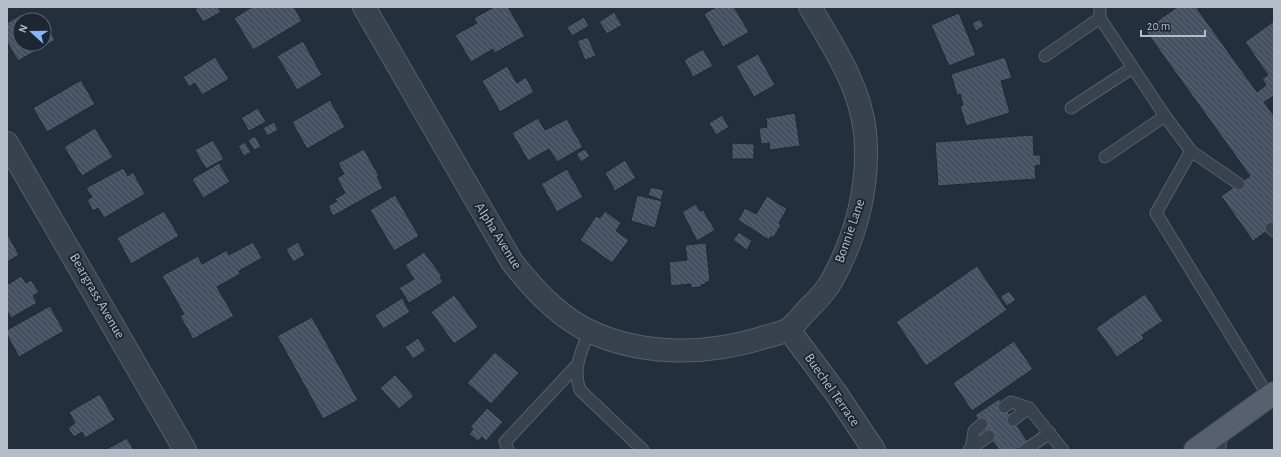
<svg xmlns="http://www.w3.org/2000/svg" width="1281" height="457" font-family="'Alegreya Sans',sans-serif">
<style>
.building{fill:url(#building-back-hatch);stroke:#1f2835}
.lines{fill:none;stroke-linecap:round;stroke-linejoin:round}
.lane-casing{stroke:#565f6c;stroke-width:13}
.street-casing{stroke:#565f6c;stroke-width:24}
.primary-casing{stroke:#414a57;stroke-width:24}
.lane{stroke:#38414e;stroke-width:11}
.street{stroke:#38414e;stroke-width:22}
.primary{stroke:#56606e;stroke-width:22}
.labels{text-anchor:middle;dominant-baseline:central;stroke-width:4;stroke-linejoin:round;paint-order:stroke}
.street-label{font-size:14px;fill:#b4bcc9;stroke:#1d2633}
</style>
<defs>
<pattern id="building-back-hatch" width="6" height="6" patternUnits="userSpaceOnUse"><rect width="6" height="6" fill="#455162"/><path d="M-1 5l2 2M0 0l6 6M5-1l2 2" fill="none" stroke="#5d6877"/></pattern>
</defs>
<rect width="100%" height="100%" fill="#242f3e"/>
<g class="building">
<polygon points="199,7 218,7 221,12 203,22 195,9"/>
<polygon points="252,7 294,7 302,21 253,50 234,18"/>
<polygon points="494,7 508,7 525,36 495,53 493,49 471,62 455,35 477,23 474,18"/>
<polygon points="716,7 734,7 749,32 723,47 704,14"/>
<polygon points="1177,7 1196,7 1257,92 1266,85 1262,79 1268,75 1245,42 1274,21 1274,96 1264,102 1274,116 1274,226 1253,241 1221,196 1250,176 1145,30"/>
<polygon points="614,12 622,25 607,34 599,22"/>
<polygon points="959,13 976,55 949,66 931,25"/>
<polygon points="22,14 26,20 20,20 20,44 44,44 44,21 55,40 18,61 7,42 7,23"/>
<polygon points="584,17 589,26 572,36 567,27"/>
<polygon points="980,19 984,26 976,31 972,23"/>
<polygon points="588,37 596,56 585,60 577,41"/>
<polygon points="303,41 322,75 297,90 277,56"/>
<polygon points="703,49 713,66 693,77 684,60"/>
<polygon points="758,54 775,85 754,97 736,66"/>
<polygon points="215,57 229,79 202,95 195,83 189,87 183,77"/>
<polygon points="1005,57 1012,78 1001,81 1010,113 966,126 960,106 963,105 960,94 957,95 951,74"/>
<polygon points="507,66 517,83 526,77 534,92 500,112 482,81"/>
<polygon points="81,80 95,104 47,132 33,108"/>
<polygon points="330,100 345,127 307,149 292,122"/>
<polygon points="258,108 266,122 249,131 241,118"/>
<polygon points="795,113 800,146 770,150 769,143 761,144 759,128 767,127 766,118"/>
<polygon points="722,115 729,127 716,135 709,123"/>
<polygon points="538,118 545,130 567,119 583,147 557,162 549,149 528,161 512,133"/>
<polygon points="274,122 278,130 267,136 263,128"/>
<polygon points="95,128 113,157 82,176 64,147"/>
<polygon points="1033,135 1034,155 1040,155 1041,165 1035,166 1036,179 938,186 935,142"/>
<polygon points="255,136 261,147 254,150 248,140"/>
<polygon points="213,140 224,159 206,169 195,150"/>
<polygon points="245,142 251,152 244,156 238,146"/>
<polygon points="732,143 754,144 754,159 732,159"/>
<polygon points="364,149 379,176 377,177 383,188 333,216 328,206 337,201 335,199 345,193 337,178 344,174 338,163"/>
<polygon points="585,149 590,156 581,162 576,154"/>
<polygon points="625,160 636,178 615,191 605,173"/>
<polygon points="219,163 230,182 203,198 192,179"/>
<polygon points="123,168 128,176 133,172 145,194 104,218 98,208 93,211 87,200 92,197 86,188"/>
<polygon points="567,169 583,197 557,212 541,184"/>
<polygon points="651,187 664,190 661,200 648,195"/>
<polygon points="395,195 419,236 394,251 370,210"/>
<polygon points="637,195 662,201 655,228 631,221"/>
<polygon points="767,196 787,209 779,223 781,225 773,238 771,236 769,240 738,220 745,208 756,214"/>
<polygon points="696,204 700,211 703,210 715,230 697,241 682,212"/>
<polygon points="164,211 179,236 131,264 117,238"/>
<polygon points="605,211 621,223 616,231 629,240 612,263 580,240 596,216 600,218"/>
<polygon points="739,232 752,241 747,250 733,240"/>
<polygon points="7,233 19,255 7,262"/>
<polygon points="253,242 262,258 239,271 240,274 217,287 234,316 193,339 180,316 184,314 162,276 198,256 202,264 227,250 229,255"/>
<polygon points="298,242 305,255 293,262 286,249"/>
<polygon points="706,243 710,281 706,282 706,284 701,285 701,287 691,288 691,284 671,286 669,262 687,260 685,245"/>
<polygon points="424,252 442,276 440,277 443,282 409,303 399,288 414,279 405,265"/>
<polygon points="977,266 1007,310 926,366 896,322"/>
<polygon points="21,276 26,283 31,280 39,292 33,296 37,303 11,318 7,311 7,285"/>
<polygon points="1009,291 1016,300 1007,306 1000,297"/>
<polygon points="1145,294 1163,321 1142,335 1144,338 1142,340 1117,357 1096,328"/>
<polygon points="454,295 478,327 454,344 431,312"/>
<polygon points="402,298 410,312 383,329 375,315"/>
<polygon points="50,306 64,331 19,357 7,335 7,330"/>
<polygon points="312,317 358,400 323,419 277,336"/>
<polygon points="418,338 426,350 413,359 405,347"/>
<polygon points="1014,341 1033,369 972,411 953,383"/>
<polygon points="495,352 519,373 491,404 467,383"/>
<polygon points="395,375 414,396 399,409 380,388"/>
<polygon points="100,394 115,420 85,438 82,432 74,437 68,428 75,423 69,412"/>
<polygon points="999,399 1028,442 1016,450 999,450 975,415"/>
<polygon points="487,408 503,422 486,441 482,437 478,441 469,434 473,429 470,427"/>
<polygon points="127,438 134,450 105,450"/>
</g>
<g class="lines">
<g class="lane-casing">
<g id="lane">
<polyline points="1100,7 1100,18 1165,116 1191,151 1156,213 1269,397"/>
<polyline points="1045,56 1100,18"/>
<polyline points="1071,108 1132,68"/>
<polyline points="1191,151 1239,184"/>
<polyline points="1105,157 1165,116"/>
<polyline points="1271,228 1274,231"/>
<path d="M 589,331 C 582,351 572,368 580,390 L 643,450"/>
<polyline points="1004,407 1011,402 1029,408"/>
<polyline points="1013,420 1029,408 1063,450"/>
<polyline points="508,450 505,442 576,366"/>
<polyline points="969,450 989,436"/>
<polyline points="971,450 974,431 982,424"/>
<polyline points="1025,450 1050,433"/>
<polyline points="1219,450 1223,431"/>
</g>
</g>
<g class="street-casing">
<g id="street">
<path d="M 364,7 L 512,262 C 532,287 554,312 583,328 C 637,356 704,356 762,338 C 770,335 780,334 787,330 C 794,326 801,317 806,311 C 815,302 826,292 832,280 C 857,235 870,183 865,132 C 860,86 833,46 810,7"/>
<polyline points="7,143 185,450"/>
<polyline points="789,330 836,393 874,450"/>
</g>
</g>
<g class="primary-casing">
<polyline id="primary" points="1195,450 1274,393"/>
</g>
<use href="#lane" class="lane"/>
<use href="#street" class="street"/>
<use href="#primary" class="primary"/>
</g>
<g class="labels">
<g class="street-label">
<text transform="translate(850 231) rotate(-71)">Bonnie Lane</text>
<text transform="translate(498 236) rotate(58)">Alpha Avenue</text>
<text transform="translate(97 296) rotate(60)">Beargrass Avenue</text>
<text transform="translate(832 390) rotate(55)">Buechel Terrace</text>
</g>
</g>
<rect width="1281" height="457" fill="none" stroke="#b4bcc9" stroke-width="16"/>
<g transform="translate(32 32) rotate(291)"><circle r="19" fill="#1d2633" stroke="#59626f"/>
<path d="M0-3L7 15L0 10L-7 15Z" fill="#8ab4f8"/>
<text y="-6" font-size="11" font-weight="bold" text-anchor="middle" fill="#b4bcc9">N</text>
</g>
<path d="M1141 30v6h64v-6" fill="none" stroke="#b4bcc9" stroke-width="2"/>
<text x="1147" y="30" font-size="12" fill="#b4bcc9" stroke="#1d2633" stroke-width="3" paint-order="stroke">20 m</text>
</svg>
